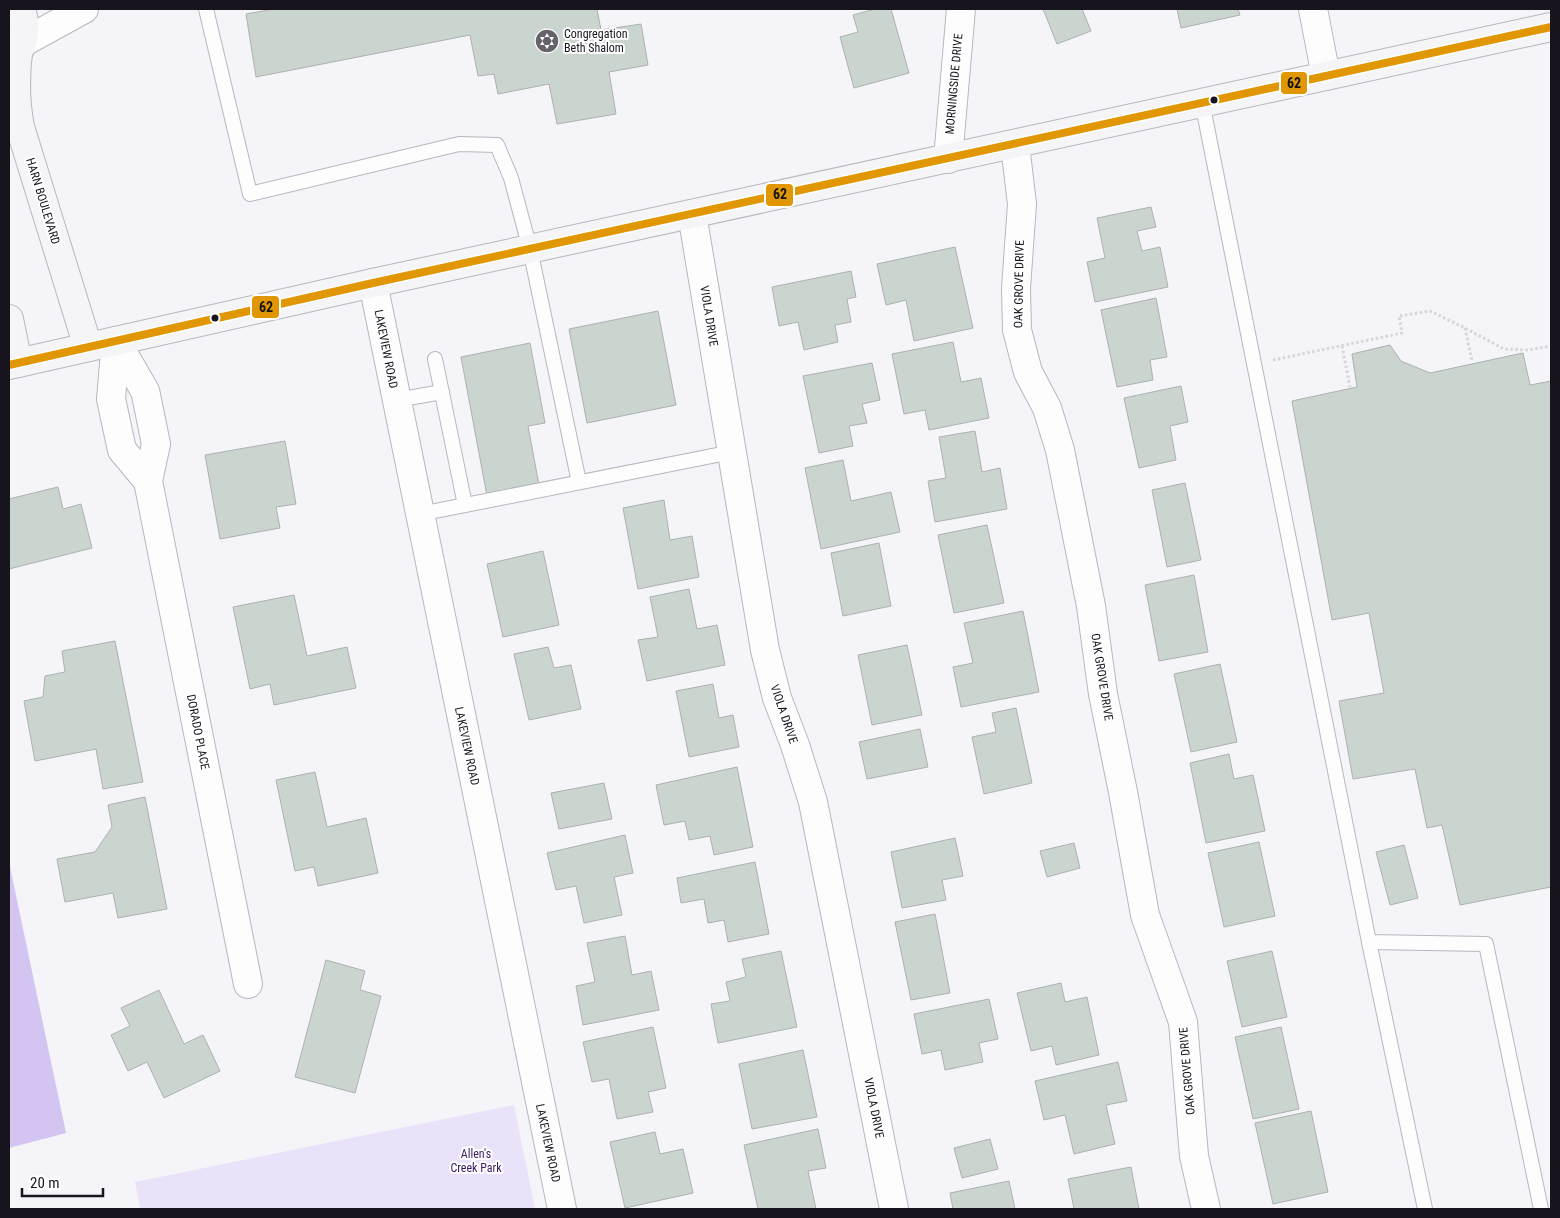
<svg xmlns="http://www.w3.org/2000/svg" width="1560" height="1218" font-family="'Roboto Condensed',sans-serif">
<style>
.green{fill:#e9e2f8}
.water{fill:#d3c4f1}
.building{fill:#cbd5cf;stroke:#adb1b0}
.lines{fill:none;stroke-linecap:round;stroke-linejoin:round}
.lane-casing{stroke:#b8b6be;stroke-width:16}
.street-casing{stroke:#b8b6be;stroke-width:30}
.secondary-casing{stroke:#b8b6be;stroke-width:30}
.path{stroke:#d6d5d8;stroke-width:3;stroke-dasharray:2.5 2.5;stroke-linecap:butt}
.lane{stroke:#fefdfe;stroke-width:14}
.street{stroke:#fefdfe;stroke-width:28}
.secondary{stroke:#f5f4f7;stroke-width:28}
.bus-1-casing{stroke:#fff;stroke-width:11}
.bus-1{stroke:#e19703;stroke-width:8}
.bus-dot{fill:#17141e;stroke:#fff;stroke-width:2}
.labels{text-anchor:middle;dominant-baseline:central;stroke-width:4;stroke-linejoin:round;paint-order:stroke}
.poi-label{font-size:12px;fill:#17141e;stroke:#fff;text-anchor:start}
.street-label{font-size:12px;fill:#17141e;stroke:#fff}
.park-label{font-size:12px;fill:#391960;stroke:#fff}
.line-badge{stroke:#fff;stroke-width:2}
.pale-badge-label{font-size:14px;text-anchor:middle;font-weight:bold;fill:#111}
</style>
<rect width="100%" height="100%" fill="#f5f4f9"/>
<polygon class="green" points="514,1105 535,1209 139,1209 140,1207 135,1182"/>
<polygon class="water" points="9,862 66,1133 9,1148"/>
<g class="building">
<polygon points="274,9 597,9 601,30 641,24 648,65 609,72 616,114 557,124 549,84 498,94 494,74 478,76 470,35 256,77 246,14"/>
<polygon points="875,9 891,9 909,73 854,88 840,37 858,32 853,15"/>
<polygon points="1043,9 1084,9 1082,9 1091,31 1057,44"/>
<polygon points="1177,9 1238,9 1240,15 1181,28"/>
<polygon points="1151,207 1156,227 1137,231 1142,251 1160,247 1168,287 1095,302 1087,262 1105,258 1097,218"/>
<polygon points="955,247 973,328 914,341 906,300 886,305 877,264"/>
<polygon points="851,271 856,297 847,299 851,322 835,325 838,342 804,350 798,322 779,326 772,287"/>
<polygon points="1156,298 1167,357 1150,360 1153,380 1117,387 1101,310"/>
<polygon points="658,311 676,405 587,423 569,329"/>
<polygon points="953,342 961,382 981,378 989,418 929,430 925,410 904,414 892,354"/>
<polygon points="530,343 545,423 528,426 539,485 487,496 461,357"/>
<polygon points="1390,345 1401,361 1430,373 1523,353 1530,385 1551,381 1551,887 1460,905 1442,825 1427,828 1415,769 1353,779 1339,701 1384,693 1369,613 1332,620 1292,401 1357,387 1352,354"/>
<polygon points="872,363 880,400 862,404 867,423 849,426 853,446 819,453 803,376"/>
<polygon points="1181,386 1188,422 1170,426 1176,460 1139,468 1124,398"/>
<polygon points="975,431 982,472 1000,468 1007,509 935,522 928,481 946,478 939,437"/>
<polygon points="285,441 296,504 276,507 280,528 220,539 205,455"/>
<polygon points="843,460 851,501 891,492 900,532 821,549 805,468"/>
<polygon points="1185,483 1201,560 1167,567 1152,490"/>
<polygon points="58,487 63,509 81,504 92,548 9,569 9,499"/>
<polygon points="664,500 670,540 692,536 699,577 638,589 623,508"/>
<polygon points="987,525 1004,603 954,613 938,535"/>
<polygon points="879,543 891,606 843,616 831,553"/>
<polygon points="543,551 559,625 503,637 487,564"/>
<polygon points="1194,575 1208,652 1159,661 1145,585"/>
<polygon points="689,589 697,629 717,625 725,665 647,681 638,640 658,637 650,597"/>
<polygon points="294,595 307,656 347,647 356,688 274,705 270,684 250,689 233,607"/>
<polygon points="1023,611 1039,692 961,707 953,667 973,663 964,623"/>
<polygon points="115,641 143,782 103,789 96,749 35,761 24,701 43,697 45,676 65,672 62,651"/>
<polygon points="907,645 922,715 872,725 858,655"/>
<polygon points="548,647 554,668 571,665 581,709 529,720 514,654"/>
<polygon points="1220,664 1237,742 1191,752 1174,674"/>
<polygon points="713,684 719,718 733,715 739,747 689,757 676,691"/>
<polygon points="1016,708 1032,783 984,794 972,737 996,732 992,713"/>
<polygon points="920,729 928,767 867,779 859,742"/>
<polygon points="1229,754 1234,779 1253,775 1265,831 1206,843 1190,763"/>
<polygon points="737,767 753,847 714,855 710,836 689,840 685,821 664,825 656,785"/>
<polygon points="315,772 327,827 366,818 378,873 318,886 314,867 295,871 276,780"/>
<polygon points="604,783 612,819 559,829 551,793"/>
<polygon points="145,797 167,909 118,918 113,893 65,902 57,859 95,852 112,827 108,805"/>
<polygon points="625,835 633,873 614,877 622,915 584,923 576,886 556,890 547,853"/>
<polygon points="955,838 963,876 942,880 946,900 902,908 891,852"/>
<polygon points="1259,842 1275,916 1224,927 1208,853"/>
<polygon points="1074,843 1080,868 1047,877 1040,851"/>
<polygon points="1404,845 1418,898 1390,905 1376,852"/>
<polygon points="755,862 769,934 728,942 724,920 708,923 704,899 681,903 677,878"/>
<polygon points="935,914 950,993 911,1000 895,922"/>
<polygon points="625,936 632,975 651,971 659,1010 583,1025 576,986 595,982 587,943"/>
<polygon points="781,951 797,1027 718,1043 711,1004 730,1001 726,982 746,977 742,959"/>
<polygon points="1272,951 1287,1017 1242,1027 1227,961"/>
<polygon points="326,960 365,971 360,990 381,996 355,1093 295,1077"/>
<polygon points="1061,983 1065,1002 1087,997 1099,1055 1056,1065 1052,1046 1031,1051 1017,993"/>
<polygon points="159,990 184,1044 203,1035 220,1071 164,1098 147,1062 128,1071 111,1035 130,1026 121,1008"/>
<polygon points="989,999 998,1039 979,1043 983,1062 945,1070 941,1050 922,1054 914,1014"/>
<polygon points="653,1027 666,1088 648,1092 653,1112 617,1119 609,1079 592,1082 583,1042"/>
<polygon points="1281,1027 1299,1109 1253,1119 1235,1037"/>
<polygon points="803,1050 817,1117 752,1129 739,1064"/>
<polygon points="1118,1062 1127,1101 1106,1105 1115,1144 1074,1154 1065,1115 1044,1120 1035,1081"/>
<polygon points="1311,1111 1328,1192 1273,1204 1255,1123"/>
<polygon points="818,1129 826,1168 808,1171 816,1209 758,1209 744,1145"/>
<polygon points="655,1132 660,1154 683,1149 693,1193 625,1208 610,1142"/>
<polygon points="990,1139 998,1169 962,1178 954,1148"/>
<polygon points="1131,1167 1139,1209 1074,1209 1068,1179"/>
<polygon points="1009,1181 1015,1209 953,1209 950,1193"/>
</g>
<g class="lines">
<g class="lane-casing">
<g id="lane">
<polyline points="206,9 250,194 459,144 497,145 511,178 530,249 579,482"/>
<polyline points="1202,102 1369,942 1486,944 1541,1209"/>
<polyline points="435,359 465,505"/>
<polyline points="397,400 442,392"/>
<polyline points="420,514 732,452"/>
<polyline points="1369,942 1425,1209"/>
</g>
</g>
<g class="street-casing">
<g id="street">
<polyline points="1313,9 1326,76"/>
<polyline points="22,43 84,9"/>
<polyline points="1015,145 1022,204 1016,288 1017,330 1028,372 1047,408 1060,450 1091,606 1103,694 1123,792 1145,915 1183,1022 1194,1156 1206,1209"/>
<polyline points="948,159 961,9"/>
<polyline points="692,214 765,650 777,698 795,745 813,802 894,1209"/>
<polyline points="373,283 562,1209"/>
<polyline points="116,341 145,391 146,395 156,444 148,481 248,984"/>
<polyline points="116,341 111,399 122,450 148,481"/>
</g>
</g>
<g class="secondary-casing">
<g id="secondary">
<path d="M 18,52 C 15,78 15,101 20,127 L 88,347"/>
<path d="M 9,63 C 25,50 27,28 21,9"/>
<polyline points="9,319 18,363"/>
<polyline points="9,365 373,283 1551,27"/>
</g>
</g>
<g class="path">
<polyline points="1465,328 1472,361"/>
<polyline points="1342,346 1350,387"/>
<polyline points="1273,360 1402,333 1399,316 1430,311 1465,328 1504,349 1528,350 1551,346"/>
</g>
<use href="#lane" class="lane"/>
<use href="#street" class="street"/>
<use href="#secondary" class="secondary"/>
<g class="bus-1-casing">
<polyline id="bus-1" points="9,365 373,283 1551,27"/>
</g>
<use href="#bus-1" class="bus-1"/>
</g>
<defs>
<g id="synagogue-disc" transform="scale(1.25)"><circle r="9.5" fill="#65626b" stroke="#fff"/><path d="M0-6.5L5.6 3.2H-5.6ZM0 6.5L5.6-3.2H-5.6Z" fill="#fff"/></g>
</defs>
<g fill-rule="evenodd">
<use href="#synagogue-disc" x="547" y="41"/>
</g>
<g class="bus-dot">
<circle cx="1214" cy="100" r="4.5"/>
<circle cx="215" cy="318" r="4.5"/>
</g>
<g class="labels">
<g class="poi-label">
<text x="564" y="34">Congregation<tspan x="564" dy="14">Beth Shalom</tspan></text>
</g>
<g class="street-label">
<text transform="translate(954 84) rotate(-85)">MORNINGSIDE DRIVE</text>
<text transform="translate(43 201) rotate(73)">HARN BOULEVARD</text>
<text transform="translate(1019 284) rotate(-89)">OAK GROVE DRIVE</text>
<text transform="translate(709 316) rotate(81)">VIOLA DRIVE</text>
<text transform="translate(386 349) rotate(79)">LAKEVIEW ROAD</text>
<text transform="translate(1102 677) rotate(81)">OAK GROVE DRIVE</text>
<text transform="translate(784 714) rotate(71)">VIOLA DRIVE</text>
<text transform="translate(198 732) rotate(79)">DORADO PLACE</text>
<text transform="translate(467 746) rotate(78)">LAKEVIEW ROAD</text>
<text transform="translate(1187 1071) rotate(-95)">OAK GROVE DRIVE</text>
<text transform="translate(874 1108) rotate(79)">VIOLA DRIVE</text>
<text transform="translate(548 1143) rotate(78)">LAKEVIEW ROAD</text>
</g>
<g class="park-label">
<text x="476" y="1154">Allen's<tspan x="476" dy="14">Creek Park</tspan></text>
</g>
</g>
<g class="line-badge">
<rect x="1280" y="71" width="28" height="24" rx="5" fill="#e19703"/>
<rect x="765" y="183" width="29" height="24" rx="5" fill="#e19703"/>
<rect x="251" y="295" width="29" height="24" rx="5" fill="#e19703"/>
</g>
<g class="pale-badge-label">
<text x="1294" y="88">62</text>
<text x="780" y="199">62</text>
<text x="266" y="312">62</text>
</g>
<rect width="1560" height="1218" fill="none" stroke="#17141e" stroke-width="20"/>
<path d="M22 1188v8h81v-8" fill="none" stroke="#17141e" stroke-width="2.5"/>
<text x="30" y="1188" font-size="15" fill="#17141e" stroke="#ffffff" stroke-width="4" paint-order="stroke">20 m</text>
</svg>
